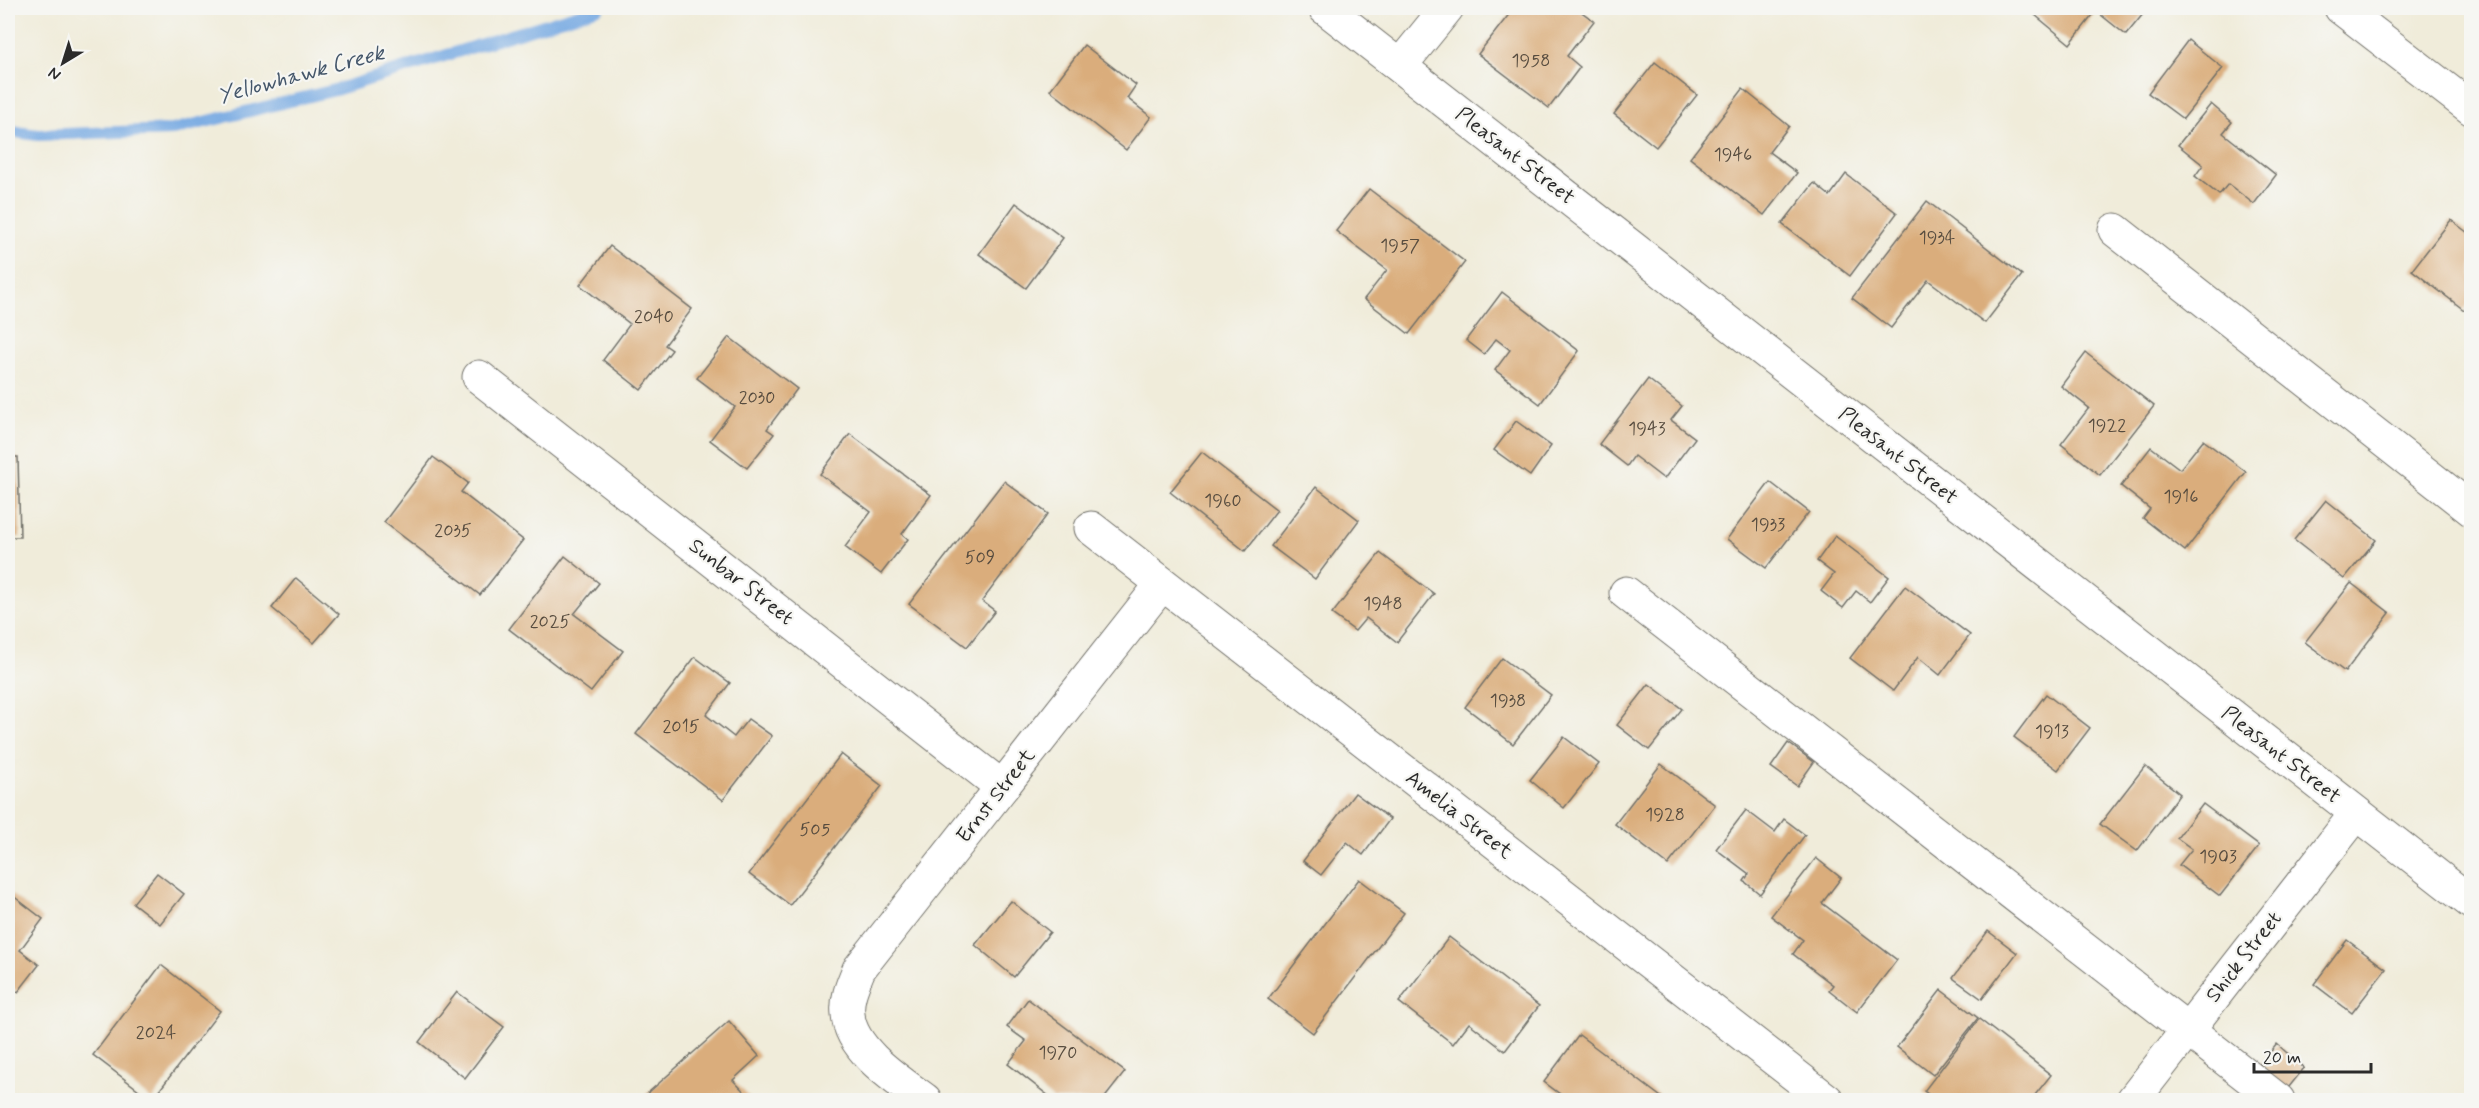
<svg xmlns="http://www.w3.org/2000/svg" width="2479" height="1108" font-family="Mynerve,sans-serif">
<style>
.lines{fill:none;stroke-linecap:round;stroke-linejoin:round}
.stream{stroke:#76a9e2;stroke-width:12}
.building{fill:#daad7c}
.minor-casing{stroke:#706f68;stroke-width:35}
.minor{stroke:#fff;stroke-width:33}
.labels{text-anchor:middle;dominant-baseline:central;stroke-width:4.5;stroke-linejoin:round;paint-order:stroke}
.number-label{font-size:18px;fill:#574c3f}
.street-label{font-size:21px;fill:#2b2b2b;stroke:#f6f6f2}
.water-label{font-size:22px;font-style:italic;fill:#45576b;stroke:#f6f6f2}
</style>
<rect width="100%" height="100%" fill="#f6f6f2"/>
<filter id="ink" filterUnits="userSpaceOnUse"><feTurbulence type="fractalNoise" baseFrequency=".0167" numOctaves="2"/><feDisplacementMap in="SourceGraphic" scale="12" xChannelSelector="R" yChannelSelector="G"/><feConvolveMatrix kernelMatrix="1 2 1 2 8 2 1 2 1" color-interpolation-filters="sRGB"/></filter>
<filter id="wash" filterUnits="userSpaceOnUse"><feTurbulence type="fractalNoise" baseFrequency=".008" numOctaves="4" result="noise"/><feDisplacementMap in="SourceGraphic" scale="24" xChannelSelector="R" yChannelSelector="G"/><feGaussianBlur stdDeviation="1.35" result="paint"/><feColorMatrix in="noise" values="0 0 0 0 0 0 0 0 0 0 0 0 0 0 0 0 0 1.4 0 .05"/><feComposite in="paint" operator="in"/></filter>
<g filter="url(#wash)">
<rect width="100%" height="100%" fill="#f0ecda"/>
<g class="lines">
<polyline class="stream" points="8,131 38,135 172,130 335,90 598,8"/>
</g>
<g id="blocks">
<g class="building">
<polygon points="1514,8 1576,8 1594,21 1567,56 1580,67 1549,108 1478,54"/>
<polygon points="2041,8 2148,8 2126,35 2096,11 2070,44 2035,15"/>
<polygon points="2188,40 2223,68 2183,119 2148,93"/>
<polygon points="1084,45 1136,85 1127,98 1151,117 1126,150 1050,90"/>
<polygon points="1655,62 1697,95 1656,147 1614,114"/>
<polygon points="1743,89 1789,126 1769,152 1797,173 1764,215 1690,158"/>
<polygon points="2211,104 2232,122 2223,133 2276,175 2254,204 2228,184 2219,195 2195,176 2203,165 2178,145"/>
<polygon points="1846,174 1897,213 1850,276 1782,224 1814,183 1830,196"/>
<polygon points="1369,189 1465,262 1409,334 1364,299 1387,270 1336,231"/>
<polygon points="1927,201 2022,275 1985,323 1928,280 1891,328 1852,298"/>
<polygon points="1016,203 1063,238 1026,288 979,254"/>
<polygon points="2451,220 2472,236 2472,307 2468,304 2464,310 2412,270"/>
<polygon points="610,246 692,309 665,345 672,350 641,390 603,360 630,324 580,285"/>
<polygon points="1502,292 1579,351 1540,404 1495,370 1510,350 1496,339 1484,354 1466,340"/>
<polygon points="729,337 797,389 767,429 774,434 747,468 710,440 735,407 697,378"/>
<polygon points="2086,353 2154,406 2100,475 2061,444 2089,408 2061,386"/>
<polygon points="1648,379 1682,406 1671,420 1695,438 1664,479 1634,456 1627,466 1599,444"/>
<polygon points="1516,421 1551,446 1530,476 1494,450"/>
<polygon points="850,434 931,495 902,534 908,539 881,574 845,547 871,512 820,474"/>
<polygon points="2203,440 2246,472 2185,551 2143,518 2150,509 2121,486 2151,447 2180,469"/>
<polygon points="1202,452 1277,510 1245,551 1170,492"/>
<polygon points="8,457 18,457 20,537 8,537"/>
<polygon points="433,457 468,483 461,492 523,540 480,595 384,522"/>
<polygon points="1004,481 1048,514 982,601 995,611 967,647 909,604"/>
<polygon points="1770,482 1809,512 1766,568 1727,539"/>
<polygon points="1316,487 1359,520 1315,579 1271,546"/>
<polygon points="2326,500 2376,540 2344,579 2294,540"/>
<polygon points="1835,536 1889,577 1870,602 1856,591 1843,608 1821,591 1834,574 1817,561"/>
<polygon points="1380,553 1434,594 1397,642 1366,618 1355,631 1332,614"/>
<polygon points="565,556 599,583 574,614 623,651 591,692 509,629"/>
<polygon points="296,578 339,614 314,643 272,608"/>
<polygon points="2351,583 2390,613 2345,672 2305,642"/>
<polygon points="1905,586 1970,635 1940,675 1918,657 1893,691 1850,658"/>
<polygon points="695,657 730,683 706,715 734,737 748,719 772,736 723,800 636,734"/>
<polygon points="1502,658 1551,695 1513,744 1465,707"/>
<polygon points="1649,684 1682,709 1649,750 1617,725"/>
<polygon points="2046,694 2090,728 2058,770 2014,737"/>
<polygon points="1564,737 1599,764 1564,808 1530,780"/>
<polygon points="1788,743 1814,762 1797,786 1771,767"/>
<polygon points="841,754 882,786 790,905 749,874"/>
<polygon points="1661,764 1715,805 1668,865 1615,824"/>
<polygon points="2145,766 2180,794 2137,851 2100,824"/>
<polygon points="1355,793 1390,819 1363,855 1347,842 1321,875 1303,861"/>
<polygon points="2203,804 2259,846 2220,896 2179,865 2192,849 2177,838"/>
<polygon points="1746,810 1775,832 1784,819 1805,835 1760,894 1744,881 1749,874 1716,849"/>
<polygon points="1816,858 1841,878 1822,903 1897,960 1857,1012 1829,990 1833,985 1793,954 1803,940 1771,916"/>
<polygon points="157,873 184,894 160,924 133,903"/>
<polygon points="1359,879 1404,913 1313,1033 1268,999"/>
<polygon points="8,892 43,919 20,950 39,965 18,992 8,985"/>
<polygon points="1011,901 1050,932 1014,977 975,945"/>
<polygon points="1988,931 2017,953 1982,999 1953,978"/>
<polygon points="1449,937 1539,1006 1505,1051 1469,1023 1453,1044 1399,1002"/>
<polygon points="2347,940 2386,969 2352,1013 2314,984"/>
<polygon points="161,965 220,1011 152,1100 93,1055"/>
<polygon points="1941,990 1978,1018 1933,1075 1897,1047"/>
<polygon points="457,992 504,1027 465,1078 419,1042"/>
<polygon points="1028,999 1125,1072 1103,1100 1054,1100 1008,1064 1026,1041 1007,1027"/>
<polygon points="1979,1019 2051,1075 2031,1100 1968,1100 1963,1097 1961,1100 1936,1100 1924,1091"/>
<polygon points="729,1021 759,1056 733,1080 752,1100 640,1100"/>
<polygon points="1579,1035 1665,1100 1568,1100 1544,1082"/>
<polygon points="2277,1044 2304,1068 2285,1092 2257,1068"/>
</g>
</g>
</g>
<g filter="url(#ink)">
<use href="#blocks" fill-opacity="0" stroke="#706f68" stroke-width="1.5"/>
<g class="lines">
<g class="minor-casing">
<g id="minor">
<polyline points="1325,8 2472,903"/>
<polyline points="2341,8 2472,109"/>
<polyline points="1400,66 1447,8"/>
<polyline points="2115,230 2472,510"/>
<polyline points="479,377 1002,787"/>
<polyline points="1091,528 1827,1100"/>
<polyline points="1626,593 2278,1100"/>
<path d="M 925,1100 C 899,1081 850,1050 848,1014 C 846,998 853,984 859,969 L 1162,584"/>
<polyline points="2133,1100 2356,814"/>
</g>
</g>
<use href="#minor" class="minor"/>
</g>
</g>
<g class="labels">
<g class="number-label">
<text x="1531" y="61">1958</text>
<text x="1733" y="155">1946</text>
<text x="1937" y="238">1934</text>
<text x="1400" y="246">1957</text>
<text x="654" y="317">2040</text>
<text x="757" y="398">2030</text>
<text x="2107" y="426">1922</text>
<text x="1647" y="429">1943</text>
<text x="2181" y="497">1916</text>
<text x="1223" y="501">1960</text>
<text x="1768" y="525">1933</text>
<text x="453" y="531">2035</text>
<text x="980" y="558">509</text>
<text x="1383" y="604">1948</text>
<text x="550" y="622">2025</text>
<text x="1508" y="701">1938</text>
<text x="681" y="727">2015</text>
<text x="2052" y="732">1913</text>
<text x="1665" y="815">1928</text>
<text x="815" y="830">505</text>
<text x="2218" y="857">1903</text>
<text x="156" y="1033">2024</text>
<text x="1058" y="1053">1970</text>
</g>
<g class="street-label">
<text transform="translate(1515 156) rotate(38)">Pleasant Street</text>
<text transform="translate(1898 456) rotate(38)">Pleasant Street</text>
<text transform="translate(741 582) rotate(38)">Sunbar Street</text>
<text transform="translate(2281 755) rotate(38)">Pleasant Street</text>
<text transform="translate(996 796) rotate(-52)">Ernst Street</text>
<text transform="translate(1459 815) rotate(38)">Amelia Street</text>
<text transform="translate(2244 957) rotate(-52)">Shick Street</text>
</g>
<g class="water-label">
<text transform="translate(301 75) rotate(-15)">Yellowhawk Creek</text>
</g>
</g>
<rect width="2479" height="1108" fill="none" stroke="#f6f6f2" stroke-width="30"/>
<g transform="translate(63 63) rotate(218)" stroke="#f6f6f2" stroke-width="4.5" paint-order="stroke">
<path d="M0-4.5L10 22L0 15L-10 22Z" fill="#2b2b2b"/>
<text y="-9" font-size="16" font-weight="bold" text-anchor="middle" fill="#2b2b2b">N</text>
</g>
<path d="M2254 1063v9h117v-9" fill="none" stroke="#2b2b2b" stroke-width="3"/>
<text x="2263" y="1063" font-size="18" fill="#2b2b2b" stroke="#f6f6f2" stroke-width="4.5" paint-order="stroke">20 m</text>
</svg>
